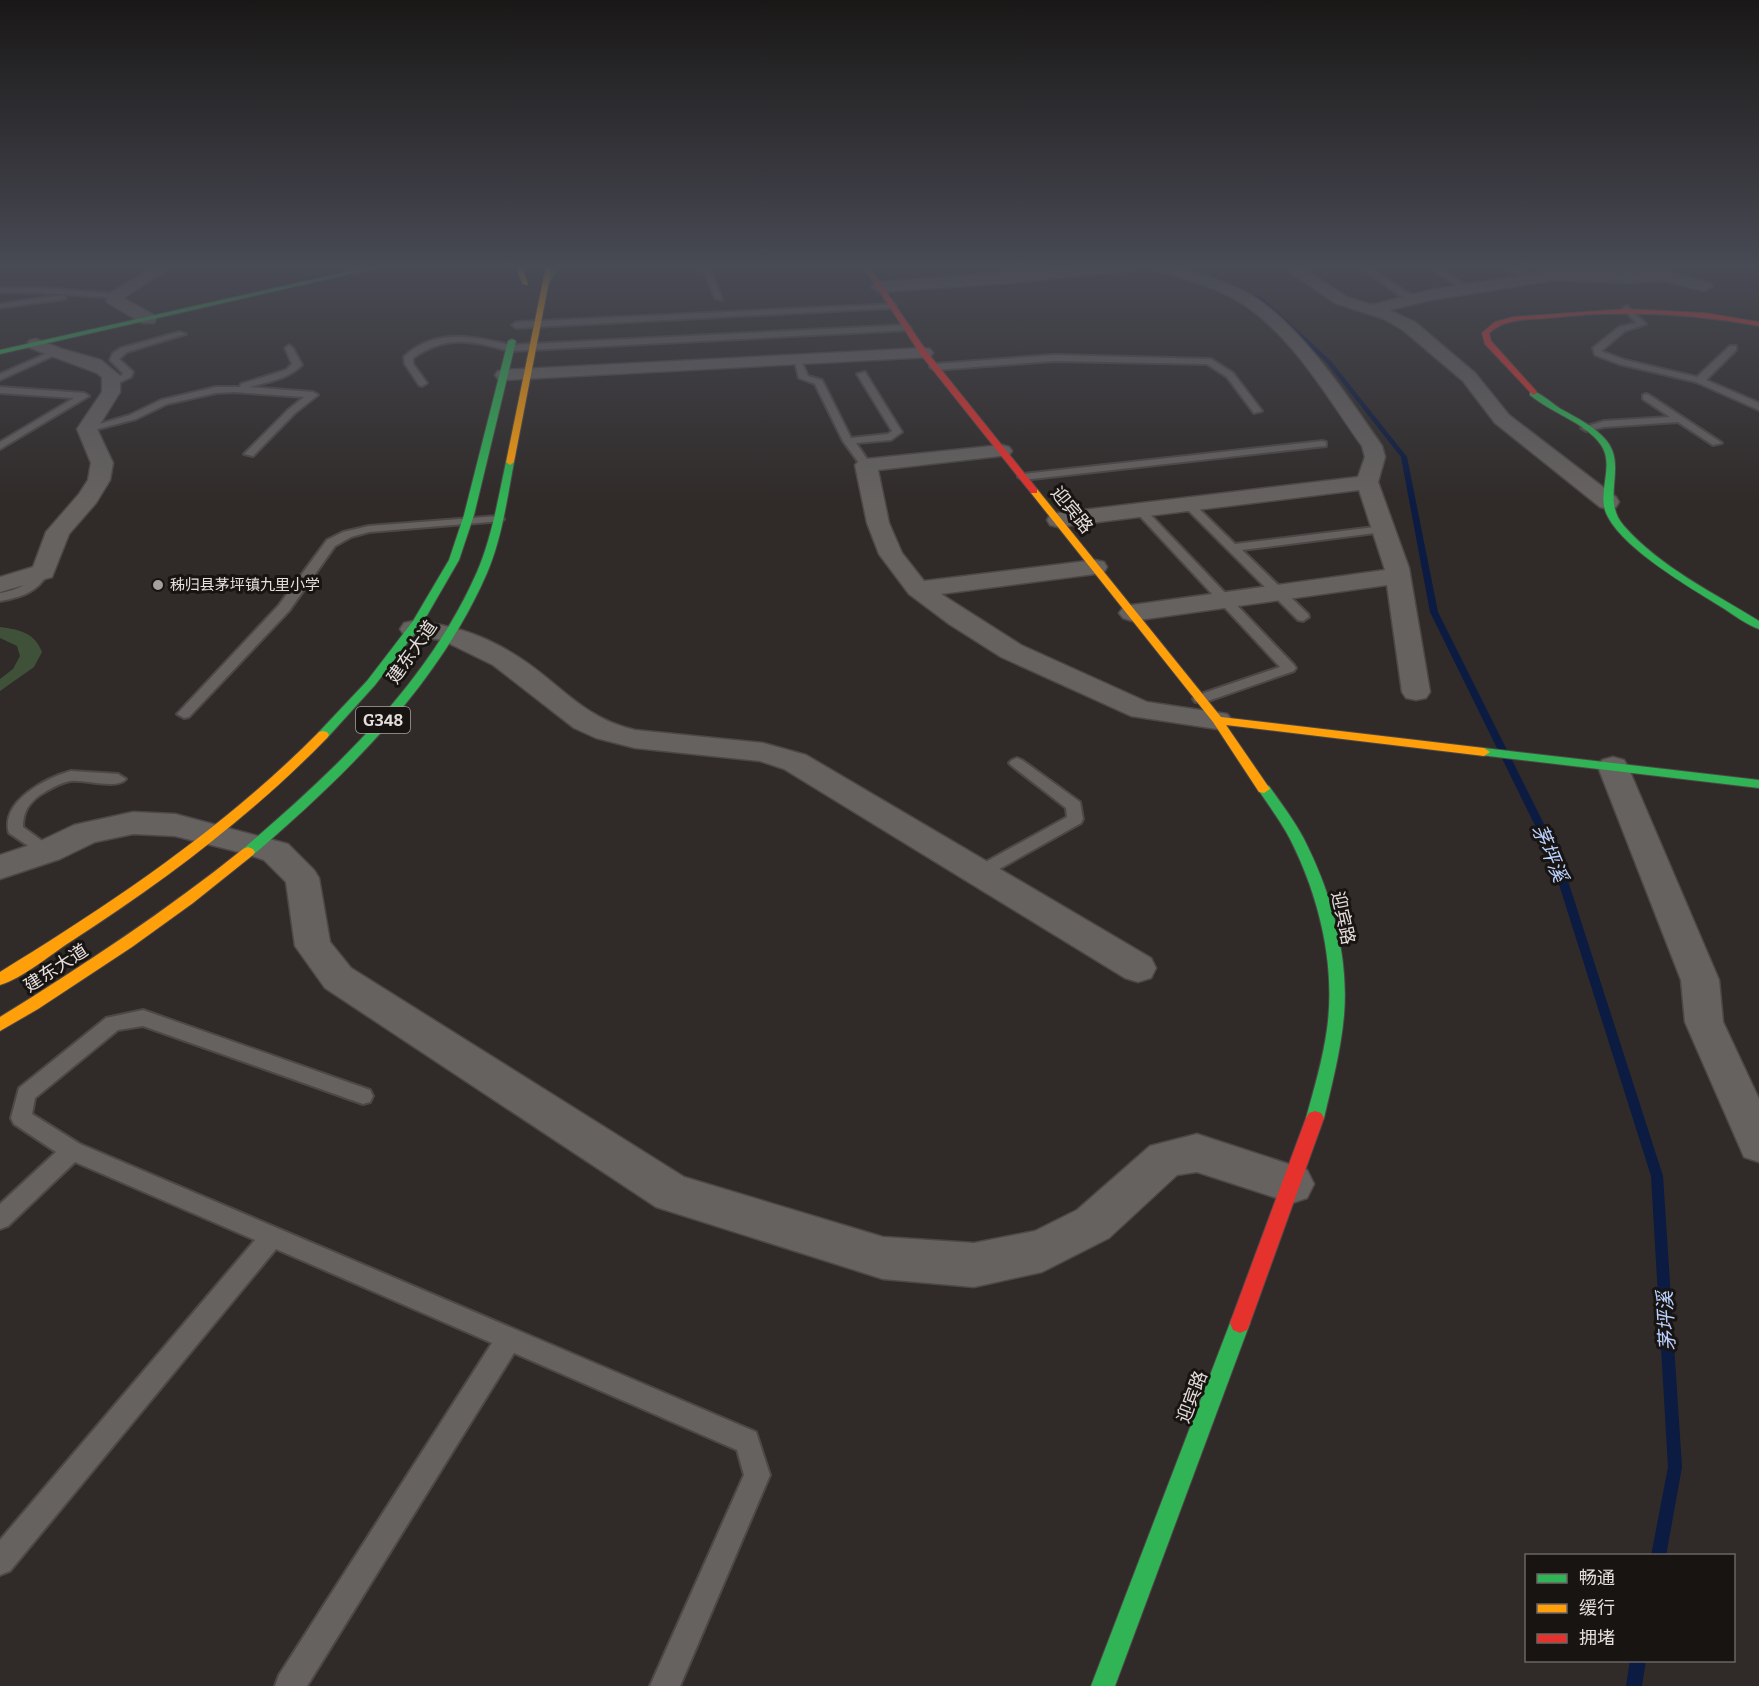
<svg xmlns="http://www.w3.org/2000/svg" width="1759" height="1686" font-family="Bitter,'Noto Sans SC',serif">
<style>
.green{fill:#3f5239}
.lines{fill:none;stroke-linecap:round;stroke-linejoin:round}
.stream{fill:#0b1b42;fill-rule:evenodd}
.lane-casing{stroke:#4d4847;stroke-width:4}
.street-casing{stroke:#4d4847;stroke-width:3}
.fast-casing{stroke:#4d4847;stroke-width:2}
.slow-casing{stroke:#4d4847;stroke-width:2}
.jam-casing{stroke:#4d4847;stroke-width:2}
.lane{fill:#666260;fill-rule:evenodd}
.street{fill:#666260;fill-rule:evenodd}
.fast{fill:#30b455;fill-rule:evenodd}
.slow{fill:#ff9f0a;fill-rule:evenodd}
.jam{fill:#e5322d;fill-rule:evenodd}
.poi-dot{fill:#a69f9d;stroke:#181412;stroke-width:2}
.labels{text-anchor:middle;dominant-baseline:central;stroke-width:6;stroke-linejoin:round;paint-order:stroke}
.far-poi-label{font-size:15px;fill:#e5dedc;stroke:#181412;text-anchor:start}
.shield{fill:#181412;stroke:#a8a19f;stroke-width:1.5}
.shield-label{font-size:16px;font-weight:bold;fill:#e5dedc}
.street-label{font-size:18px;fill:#e5dedc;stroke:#181412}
.water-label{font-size:20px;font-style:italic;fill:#bad1ff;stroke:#181412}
</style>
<rect width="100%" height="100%" fill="#302b29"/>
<path class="green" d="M 0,627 C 20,630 34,632 42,652 L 34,667 L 0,691 L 0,679 L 13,669 L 20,656 L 17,646 L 0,638 Z"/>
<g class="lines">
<g class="stream">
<polygon points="1182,266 1188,266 1221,281 1218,282"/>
<polygon points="1235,288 1263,298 1331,361 1407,457 1438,612 1560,856 1663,1176 1682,1467 1666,1556 1651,1556 1668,1467 1651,1176 1550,856 1430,612 1401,457 1327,363 1259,300 1235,290"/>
<polygon points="1630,1660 1646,1660 1642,1686 1626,1686"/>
</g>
<g class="lane-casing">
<g id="lane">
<polygon points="336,266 347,266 360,272 356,274"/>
<polygon points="702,266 710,266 722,300 715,298"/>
<polygon points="1359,266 1368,266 1406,292 1419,298 1415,300 1400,296"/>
<polygon points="1428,266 1437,266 1473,290 1466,292"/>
<polygon points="1501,266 1511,266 1537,280 1530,282"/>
<polygon points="1568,266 1577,266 1592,275 1585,277"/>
<polygon points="1610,266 1620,266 1640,277 1633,279"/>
<polygon points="0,288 44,288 116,294 120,296 116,298 44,293 0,292"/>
<polygon points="62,295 66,297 65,299 0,308 0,304"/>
<polygon points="895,304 896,306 892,308 516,328 512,325 516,322"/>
<polygon points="1627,306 1646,324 1625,331 1601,351 1625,360 1697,377 1730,346 1736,346 1736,350 1706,380 1759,403 1759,410 1696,382 1619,364 1595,355 1593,348 1619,327 1636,323 1623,308"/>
<path d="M 907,325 L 911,328 L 910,330 L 510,351 C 472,341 447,334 413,358 L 413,364 L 427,383 L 422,386 L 419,385 L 405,364 L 404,357 C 433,328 474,336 510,345 Z"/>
<polygon points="179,332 186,334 127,352 119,359 133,372 131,377 114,385 108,385 108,381 122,375 123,373 110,360 113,353 121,348"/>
<path d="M 289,345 L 293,348 L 302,365 C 289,379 267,382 249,387 L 313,392 L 318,395 L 295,413 L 253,456 L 244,454 L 289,409 L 304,397 L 234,392 L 216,393 L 167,404 L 136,419 L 87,432 L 82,429 L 130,415 L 161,400 L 216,387 L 240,387 L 241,384 L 286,370 L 292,364 L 285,348 Z"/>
<polygon points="50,352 57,354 0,380 0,374"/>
<polygon points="1054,355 1211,359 1233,373 1262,411 1254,413 1227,377 1207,364 1054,361 935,370 930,367 935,364"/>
<polygon points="794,358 800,358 808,376 822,380 851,438 888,434 892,431 857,374 865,372 902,432 891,440 856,443 871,465 870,467 862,467 843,441 815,384 799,378"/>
<polygon points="0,387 84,393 89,396 0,449 0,442 74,398 0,393"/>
<polygon points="1646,394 1649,395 1722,443 1713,445 1678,422 1604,427 1586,431 1581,428 1604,421 1670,417 1643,399 1643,395"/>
<polygon points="1322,441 1326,442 1326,446 1023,480 1018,477 1023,474"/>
<polygon points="1188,501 1192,502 1235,544 1383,526 1389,529 1383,532 1242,550 1308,614 1309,617 1303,621 1298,620 1182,504"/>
<polygon points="1140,507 1144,508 1294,665 1296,668 1294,671 1205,702 1195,702 1193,699 1195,696 1280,667 1136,512 1136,508"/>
<polygon points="498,516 504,519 502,521 369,532 351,537 335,546 289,611 189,717 184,718 177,714 279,605 327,540 343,532 369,526"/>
<path d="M 43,568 L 49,572 C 37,592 23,597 0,601 L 0,593 C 18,590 28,585 39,569 Z"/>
<polygon points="1017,758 1022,760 1080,802 1083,819 1081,823 985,877 973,877 971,873 973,869 1067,817 1066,808 1012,766 1009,763 1012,760"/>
<path d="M 71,771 L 118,774 L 126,779 C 117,790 84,779 70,781 C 59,783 50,789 40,795 C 28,804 23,812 23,827 L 56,851 L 54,855 L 42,855 L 9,833 C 0,800 49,777 71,771 Z"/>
<polygon points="143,1010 370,1090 373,1096 370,1102 363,1104 143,1026 118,1030 35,1098 32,1114 80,1144 756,1432 770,1475 680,1686 650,1686 744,1475 737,1450 514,1353 307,1686 275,1686 279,1675 492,1343 276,1249 10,1571 0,1575 0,1540 255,1240 75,1162 8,1226 0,1229 0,1204 56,1152 14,1124 11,1118 19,1088 106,1018"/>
</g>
</g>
<g class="street-casing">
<g id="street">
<polygon points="155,266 173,266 123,298 154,315 156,319 154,323 142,323 108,303 106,300 110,293"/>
<polygon points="1084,266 1141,266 1134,270 1011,283 879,292 871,287 879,282"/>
<path d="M 1148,266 L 1176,266 L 1185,269 C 1206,276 1230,283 1249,294 C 1299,323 1349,398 1382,446 L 1385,457 L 1378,482 L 1409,568 L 1430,692 L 1426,698 L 1416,700 L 1406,698 L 1402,692 L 1387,585 L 1132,621 L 1123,618 L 1119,613 L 1123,608 L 1132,605 L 1385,570 L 1359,490 L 1058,527 L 1050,525 L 1047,520 L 1050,515 L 1058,513 L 1358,477 L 1365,457 L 1362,446 C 1327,397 1293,336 1240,302 C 1216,287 1178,276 1150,269 Z"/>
<polygon points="1281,266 1299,266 1347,297 1372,305 1430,290 1555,270 1626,273 1663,271 1710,283 1713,286 1705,291 1663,281 1626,283 1555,280 1431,300 1389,310 1415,322 1475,373 1509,415 1616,497 1619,502 1616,507 1608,509 1600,507 1495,423 1463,381 1403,330 1384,319 1335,303"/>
<polygon points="36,339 62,349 101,360 120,376 120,392 97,429 113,463 110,480 96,503 69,534 52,577 0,592 0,577 33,567 46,532 79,494 88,480 91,463 77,429 102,392 102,377 97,373 30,348 27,344 30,340"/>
<polygon points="924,348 930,349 933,353 930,357 504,380 498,379 495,375 498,371 504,370"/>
<polygon points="1002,445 1009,447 1012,451 1009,455 878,470 889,523 902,553 924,581 1095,560 1104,562 1107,567 1104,572 1095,574 941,594 1021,645 1147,702 1227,714 1232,720 1227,726 1217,729 1131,716 1001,657 949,624 909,594 879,554 867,523 855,465 859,461 866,459"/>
<path d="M 413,621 C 451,625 479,633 512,653 C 558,680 579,717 635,730 L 763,743 L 806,755 L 1151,958 L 1156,968 L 1151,978 L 1138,982 L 1125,978 L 784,769 L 760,761 L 635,748 L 596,738 L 574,728 L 493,665 L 442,640 L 404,635 L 400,629 L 404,623 Z"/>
<polygon points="1613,757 1624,760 1628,767 1719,980 1723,1022 1759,1099 1759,1162 1744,1157 1685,1022 1681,980 1598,767 1602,760"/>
<polygon points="133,812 175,814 288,844 314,870 319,878 330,942 351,968 684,1177 883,1237 974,1243 1035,1231 1077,1210 1150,1146 1197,1134 1307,1170 1314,1184 1307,1198 1292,1203 1197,1172 1177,1175 1109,1238 1042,1272 974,1287 883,1279 656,1207 325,988 295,946 286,882 264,860 247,854 175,836 133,834 95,842 60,859 0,879 0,855 36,843 74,825"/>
</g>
</g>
<g class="fast-casing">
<g id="fast">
<polygon points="372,266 385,266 0,354 0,350"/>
<polygon points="554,266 560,266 548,284 544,284"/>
<polygon points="512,339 516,341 474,515 459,560 422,624 375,685 327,738 319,738 317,735 319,732 367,681 413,621 449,560 464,515 508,341"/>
<path d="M 1530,391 C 1540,391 1552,404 1561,409 C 1577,418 1594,426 1606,440 C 1628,466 1600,499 1624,526 C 1660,567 1714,593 1759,621 L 1759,629 C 1747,625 1734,615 1723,608 C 1691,588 1621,548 1606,513 C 1597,491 1615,466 1601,445 C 1585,422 1551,413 1530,395 Z"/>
<path d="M 510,459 L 514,462 C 507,499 502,538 487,573 C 438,686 345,776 253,855 L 243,855 L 241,852 L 243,849 C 334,771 428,684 477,572 C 492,537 498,499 506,462 Z"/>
<polygon points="1484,748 1759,780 1759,788 1480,755 1478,752"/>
<path d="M 1264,785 L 1269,786 C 1281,803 1294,820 1304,839 C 1331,892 1349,955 1344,1015 C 1341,1050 1332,1084 1324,1118 L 1321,1123 L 1315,1125 L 1309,1123 L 1306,1118 C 1314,1089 1323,1059 1327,1029 C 1336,965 1319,896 1290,839 C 1281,821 1268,805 1258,789 Z"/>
<polygon points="1240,1313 1247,1316 1250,1323 1115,1686 1091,1686 1230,1323 1233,1316"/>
</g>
</g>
<g class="slow-casing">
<g id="slow">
<polygon points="519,266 525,266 524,273 528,285 523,284 518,273"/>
<polygon points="546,266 552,266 514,462 510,465 506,462"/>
<polygon points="1031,489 1037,489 1221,717 1484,748 1490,752 1484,756 1226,725 1270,789 1264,793 1259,792 1213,722 1031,493"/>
<path d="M 323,731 L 327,732 L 329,735 L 327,738 C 250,817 163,882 70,942 C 50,955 23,978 0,985 L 0,972 C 114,902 224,828 319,732 Z"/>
<path d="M 248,847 L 253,849 L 255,852 L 253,855 L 193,903 L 132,947 L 38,1009 L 0,1031 L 0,1017 C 84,965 166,911 243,849 Z"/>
</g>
</g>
<g class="jam-casing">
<g id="jam">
<polygon points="863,266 869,266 927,352 1037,489 1037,493 1031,493 921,355"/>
<path d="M 1626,309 L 1705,313 L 1759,322 L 1759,326 C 1689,313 1620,310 1549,318 C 1528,320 1506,318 1489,333 L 1491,341 L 1536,391 L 1537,393 L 1533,395 L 1485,344 L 1482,333 L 1495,322 L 1513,317 Z"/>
<polygon points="1315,1111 1321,1113 1324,1118 1250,1323 1247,1330 1240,1333 1233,1330 1230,1323 1306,1118 1309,1113"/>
</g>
</g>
<use href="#lane" class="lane"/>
<use href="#street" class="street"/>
<use href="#fast" class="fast"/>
<use href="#slow" class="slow"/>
<use href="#jam" class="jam"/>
</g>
<linearGradient id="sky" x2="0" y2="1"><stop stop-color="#1a1817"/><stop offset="0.53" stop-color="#484a54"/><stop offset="1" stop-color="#484a54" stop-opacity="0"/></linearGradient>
<rect width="1759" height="502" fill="url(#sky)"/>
<circle class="poi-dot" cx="158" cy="585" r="6"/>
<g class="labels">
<g class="far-poi-label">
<text x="170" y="585">秭归县茅坪镇九里小学</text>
</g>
<rect class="shield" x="356" y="707" width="54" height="26" rx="4.5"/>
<g class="shield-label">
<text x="383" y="720">G348</text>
</g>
<g class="street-label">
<text transform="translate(1072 510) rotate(51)">迎宾路</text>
<text transform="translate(412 652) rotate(-55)">建东大道</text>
<text transform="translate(1343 918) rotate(78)">迎宾路</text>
<text transform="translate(56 968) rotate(-33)">建东大道</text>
<text transform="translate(1192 1397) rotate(-69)">迎宾路</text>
</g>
<g class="water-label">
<text transform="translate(1550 853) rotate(67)">茅坪溪</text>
<text transform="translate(1666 1321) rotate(-93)">茅坪溪</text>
</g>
</g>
<rect x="1525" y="1554" width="210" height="108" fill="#181412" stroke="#6a6563" stroke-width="1.5"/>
<rect x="1537" y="1574" width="30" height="9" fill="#30b455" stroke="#6a6563" stroke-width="1.5"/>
<text x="1579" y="1584" font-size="18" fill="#e5dedc">畅通</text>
<rect x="1537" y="1604" width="30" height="9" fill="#ff9f0a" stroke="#6a6563" stroke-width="1.5"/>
<text x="1579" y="1614" font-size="18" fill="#e5dedc">缓行</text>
<rect x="1537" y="1634" width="30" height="9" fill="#e5322d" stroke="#6a6563" stroke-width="1.5"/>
<text x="1579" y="1644" font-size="18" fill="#e5dedc">拥堵</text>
</svg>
